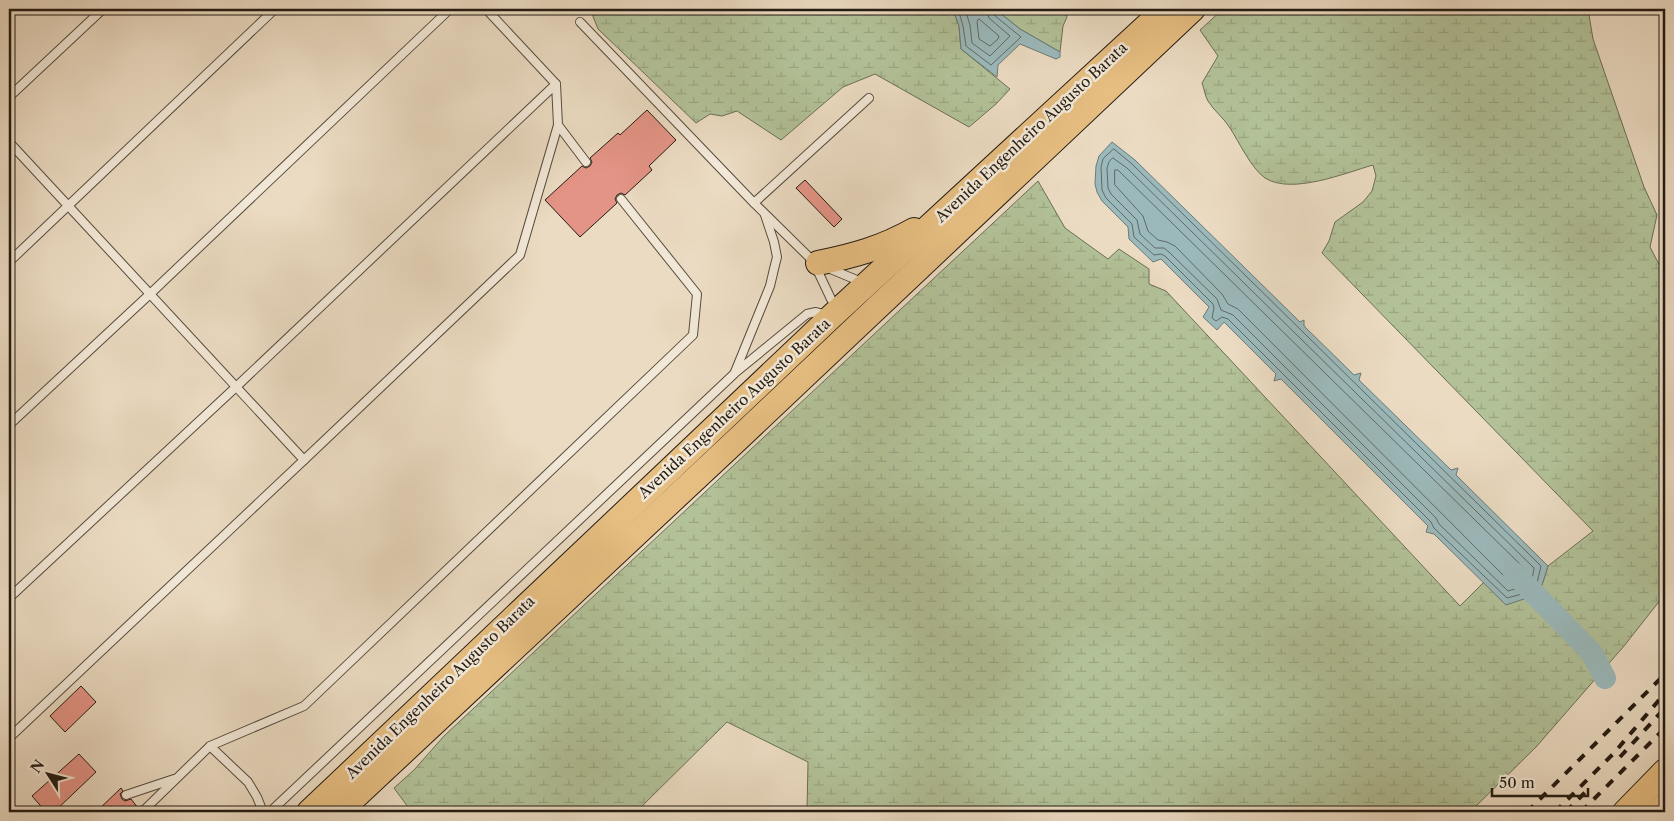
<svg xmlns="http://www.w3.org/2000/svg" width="1674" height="821" font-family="'Libre Caslon Text',serif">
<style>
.wetland{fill:url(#wetland-marsh);stroke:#6a6e55}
.water{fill:#9bb9bb;stroke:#6b7a77}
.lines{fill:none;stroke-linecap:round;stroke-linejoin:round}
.shore{stroke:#5f6a66;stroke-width:1}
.river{stroke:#9bb9bb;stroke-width:22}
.building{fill:#e49486;stroke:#231b12}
.service-casing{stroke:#554b3e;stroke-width:10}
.primary-casing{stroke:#231b12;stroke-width:26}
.service{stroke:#f2e8d7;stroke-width:8}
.primary{stroke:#e6be81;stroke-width:24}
.rail{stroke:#231b12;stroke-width:4;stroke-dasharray:9 9;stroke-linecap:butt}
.labels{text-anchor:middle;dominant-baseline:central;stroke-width:5;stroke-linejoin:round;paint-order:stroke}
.street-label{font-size:15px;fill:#231b12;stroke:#f2e8d7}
</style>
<defs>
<pattern id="wetland-marsh" width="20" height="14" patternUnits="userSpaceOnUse" patternTransform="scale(1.25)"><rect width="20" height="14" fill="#b2c198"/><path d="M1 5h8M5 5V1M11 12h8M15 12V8" fill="none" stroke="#99a582"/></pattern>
</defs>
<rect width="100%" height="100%" fill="#ebdbc2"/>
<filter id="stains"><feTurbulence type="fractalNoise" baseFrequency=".004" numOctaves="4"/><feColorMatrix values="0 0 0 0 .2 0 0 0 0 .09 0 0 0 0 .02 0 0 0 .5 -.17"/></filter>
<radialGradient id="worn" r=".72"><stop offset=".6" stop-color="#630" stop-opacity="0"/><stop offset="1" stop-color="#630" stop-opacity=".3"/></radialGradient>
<g class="wetland">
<polygon points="590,9 953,9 959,26 961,49 1010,89 996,104 969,127 875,74 843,87 781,140 737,111 722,116 710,114 696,123 598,29"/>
<polygon points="995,9 1065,9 1067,17 1063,26 1060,52 1020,29"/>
<path d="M 1223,9 L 1588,9 L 1593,39 L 1644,187 L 1657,215 L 1650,247 L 1665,276 L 1665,594 L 1624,646 L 1536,747 L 1470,812 L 807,812 L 808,762 L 727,722 L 636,812 L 404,812 L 408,807 L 394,788 L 414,770 L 444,736 L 1038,181 L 1065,228 L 1108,259 L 1119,249 L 1149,269 L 1149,284 L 1166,291 L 1460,606 L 1484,582 L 1506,604 L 1542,585 L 1548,566 L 1593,531 L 1322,253 L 1329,241 L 1335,222 L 1363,202 L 1372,191 L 1376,176 L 1373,165 C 1345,173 1292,195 1265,178 C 1251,168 1239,142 1230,128 C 1224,118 1214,111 1208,101 C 1205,96 1204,88 1202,83 L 1218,56 L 1200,30 Z"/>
</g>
<g class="water">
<polygon points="953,9 995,9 1020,29 1060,52 1060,57 1056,59 1020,44 998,65 997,77 961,49 959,26"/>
<polygon points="1112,142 1135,160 1300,322 1304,320 1304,326 1354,375 1361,373 1359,380 1451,470 1458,468 1456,475 1548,566 1542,585 1536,595 1506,605 1434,534 1426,532 1428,526 1281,379 1274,381 1276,374 1224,322 1217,330 1203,317 1209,307 1161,259 1153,262 1129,239 1128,227 1102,201 1097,192 1095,184 1096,166 1099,156"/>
</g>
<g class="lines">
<g class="shore">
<polyline points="958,9 963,26 966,46 991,65 1021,37 994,15 992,9"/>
<polyline points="965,9 970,25 972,43 990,56 1010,36 989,18 986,9"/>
<polygon points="979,19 999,36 998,39 990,46 979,39 977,22"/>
<polygon points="1114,149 1132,164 1541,566 1537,583 1533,591 1507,598 1434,528 1431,522 1228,319 1222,317 1216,321 1212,318 1214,308 1213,304 1165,256 1161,254 1154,255 1134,237 1132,224 1106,198 1102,190 1101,167 1103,159"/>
<polygon points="1113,158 1127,168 1534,568 1532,580 1529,585 1508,591 1439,524 1436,518 1233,315 1221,310 1217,299 1169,252 1164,248 1155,248 1140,234 1137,220 1111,194 1108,188 1107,168 1109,162"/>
<polygon points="1115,170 1118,170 1122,174 1526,570 1524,579 1510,582 1238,309 1228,304 1222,294 1175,246 1167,242 1158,240 1148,231 1143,216 1115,185"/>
</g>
<polyline class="river" points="1514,573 1592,653 1605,678"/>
</g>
<g class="building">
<polygon points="647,110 676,140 649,166 652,170 625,195 621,193 617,195 615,199 617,203 580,237 545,200 582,166 586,168 590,166 592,162 590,158 618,133 620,135"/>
<polygon points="805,180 842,219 834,227 796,188"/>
<polygon points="81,686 96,702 65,732 50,716"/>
<polygon points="79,754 96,772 54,812 46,812 32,796"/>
<polygon points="121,788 123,791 120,794 122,799 125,801 131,799 138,808 136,812 96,812"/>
</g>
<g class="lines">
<g class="service-casing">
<g id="service">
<polyline points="486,9 556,84"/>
<polyline points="580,22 754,203 813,261 831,299 837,307"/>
<polyline points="9,97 103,9"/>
<polyline points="9,142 304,460 9,738"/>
<polyline points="754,203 869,98"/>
<polyline points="9,262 275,9"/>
<polyline points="828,268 864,283"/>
<polyline points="735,372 770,286 774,269 777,257 774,242 765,215"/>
<polyline points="9,425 150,294 450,9"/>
<polyline points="304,460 520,255 558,125"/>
<polyline points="9,598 236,387 556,84 558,125 586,162"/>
<polyline points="210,746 248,782 257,797 263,812"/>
<polyline points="126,795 174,779"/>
<polyline points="142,812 210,746 304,706 693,335 697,294 621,199"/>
<polyline points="270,812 735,373 807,314 816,312 827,315"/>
</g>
</g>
<g class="primary-casing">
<g id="primary">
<path d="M 818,263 C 853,256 882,248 914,230"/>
<polyline points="309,812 832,316 1165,9"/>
<polyline points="339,812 740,437 1193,9"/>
<polyline points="1625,812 1665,771"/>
<polyline points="1658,812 1665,805"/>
</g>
</g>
<use href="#service" class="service"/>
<use href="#primary" class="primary"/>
<g class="rail">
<polyline points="1620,757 1665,708"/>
<polyline points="1527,812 1665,674"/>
<polyline points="1555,812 1614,753 1665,693"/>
<polyline points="1566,812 1590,787"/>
<polyline points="1581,812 1665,728"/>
</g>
</g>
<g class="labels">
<g class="street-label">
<text transform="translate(1031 132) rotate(-43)">Avenida Engenheiro Augusto Barata</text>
<text transform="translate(734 408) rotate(-43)">Avenida Engenheiro Augusto Barata</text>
<text transform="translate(440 687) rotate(-44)">Avenida Engenheiro Augusto Barata</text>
</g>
</g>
<rect width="1674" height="821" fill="none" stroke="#ebdbc2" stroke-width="30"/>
<rect x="10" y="10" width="1654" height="801" fill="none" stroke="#231b12" stroke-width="2.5"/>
<rect x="15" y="15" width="1644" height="791" fill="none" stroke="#231b12"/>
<g transform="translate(48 774) rotate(306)" stroke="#f2e8d7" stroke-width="4" paint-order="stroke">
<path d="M0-4L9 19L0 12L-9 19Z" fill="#231b12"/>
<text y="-8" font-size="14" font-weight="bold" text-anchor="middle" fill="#231b12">N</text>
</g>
<path d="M1492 788v8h96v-8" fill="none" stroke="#231b12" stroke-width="2.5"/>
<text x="1499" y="788" font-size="15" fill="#231b12" stroke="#f2e8d7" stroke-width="4" paint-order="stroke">50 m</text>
<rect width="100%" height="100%" filter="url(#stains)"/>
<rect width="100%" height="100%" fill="url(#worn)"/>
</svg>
